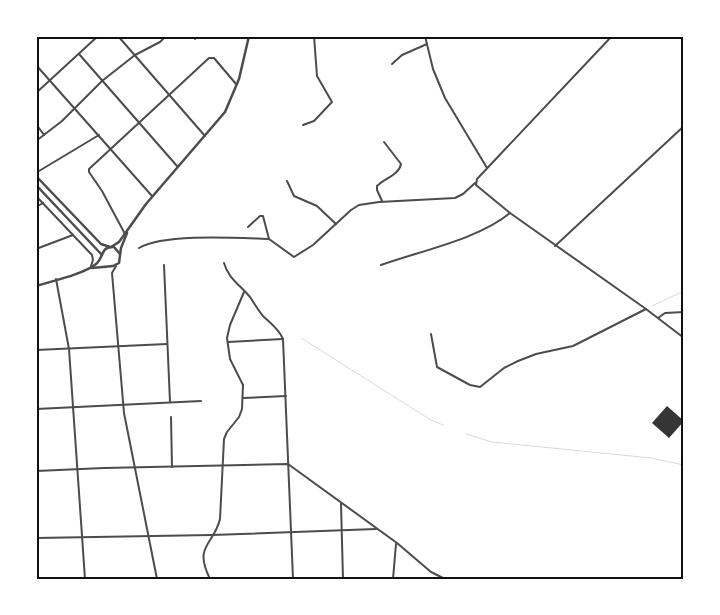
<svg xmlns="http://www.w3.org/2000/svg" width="720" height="615" font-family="'PT Serif',serif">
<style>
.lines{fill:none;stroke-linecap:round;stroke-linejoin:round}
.stream{stroke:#d9d9d9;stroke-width:1}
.building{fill:#353535}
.minor{stroke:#4c4c4c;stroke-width:2}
.tertiary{stroke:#4c4c4c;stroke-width:2.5}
.neatline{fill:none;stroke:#111;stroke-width:2}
</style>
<rect width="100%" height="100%" fill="#fff"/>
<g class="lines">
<g class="stream">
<polyline points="652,306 684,291"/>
<polyline points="301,338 431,420 443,425"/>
<polyline points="466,434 492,442 651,458 684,465"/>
</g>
</g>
<polygon class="building" points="667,406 684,421 669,438 652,423"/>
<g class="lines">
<g class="minor">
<polyline points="118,36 205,136"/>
<polyline points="193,36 195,39"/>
<polyline points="425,36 433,69 445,98 487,168"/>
<polyline points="612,36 477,179 476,185 510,213 646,309 684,338"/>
<polyline points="79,54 177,166"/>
<polyline points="392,64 402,55 427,44"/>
<polyline points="36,65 152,196"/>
<polyline points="36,93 98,36"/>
<polyline points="36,124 44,135"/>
<polyline points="303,125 314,121 332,102 317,76 314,36"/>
<polyline points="36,141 62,121 102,81 135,55 160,42 166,36"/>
<polyline points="39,171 99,135"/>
<polyline points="287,181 294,196 317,206 336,224"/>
<polyline points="36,196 92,255 93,260 91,266"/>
<path d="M 382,201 L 377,190 L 377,186 C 385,178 399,175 401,164 L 384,142"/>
<polyline points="36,207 43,203"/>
<polyline points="248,227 260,216 263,216 269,239 294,257 313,245 351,210 359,205 379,202 455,198 463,194 475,183"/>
<polyline points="125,234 102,191 89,172 89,169 209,58 214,58 236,84"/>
<polyline points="555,246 684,126"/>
<path d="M 139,248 C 164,233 239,238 269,239"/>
<polyline points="36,249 73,235"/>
<path d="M 224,263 C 228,278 240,285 250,297 C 254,303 258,310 263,316 C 270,323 279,329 283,339 L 293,579"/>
<polyline points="164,265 170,402"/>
<path d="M 381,265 C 420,251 479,239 510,213"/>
<polyline points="116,266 112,273 124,413 157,579"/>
<polyline points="56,279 69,349 85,579"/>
<polyline points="658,318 665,313 684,312"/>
<polyline points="431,334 437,367 470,385 480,387 504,368 518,361 536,354 573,346 646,309"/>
<polyline points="228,342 283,339"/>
<polyline points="36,350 167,344"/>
<polyline points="243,398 286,396"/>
<polyline points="36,409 201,401"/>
<polyline points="171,417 172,467"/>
<polyline points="36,471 104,468 288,464 397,543 431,572 445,579"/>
<polyline points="341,504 343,579"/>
<polyline points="36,538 212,535 376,529"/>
<path d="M 210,579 C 193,545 214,545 220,519 L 224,439 L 227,432 L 239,417 L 242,409 L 243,385 L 230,359 L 227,338 L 230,325 L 244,292"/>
<polyline points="384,579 392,579"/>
<polyline points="393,579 396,544"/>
</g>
<g class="tertiary">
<polyline points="36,176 101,244 110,247"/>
<polyline points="36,185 102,255"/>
<polyline points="111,247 119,242 146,204 225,112 239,79 249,36"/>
<polyline points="92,268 113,266 119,263 121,248 127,233"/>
<path d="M 36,286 C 52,281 84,274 96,264 C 104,258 100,246 114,247 L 120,254"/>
</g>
</g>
<rect width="720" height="615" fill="none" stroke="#ffffff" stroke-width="75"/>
<rect x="38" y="38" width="644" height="540" class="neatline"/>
</svg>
